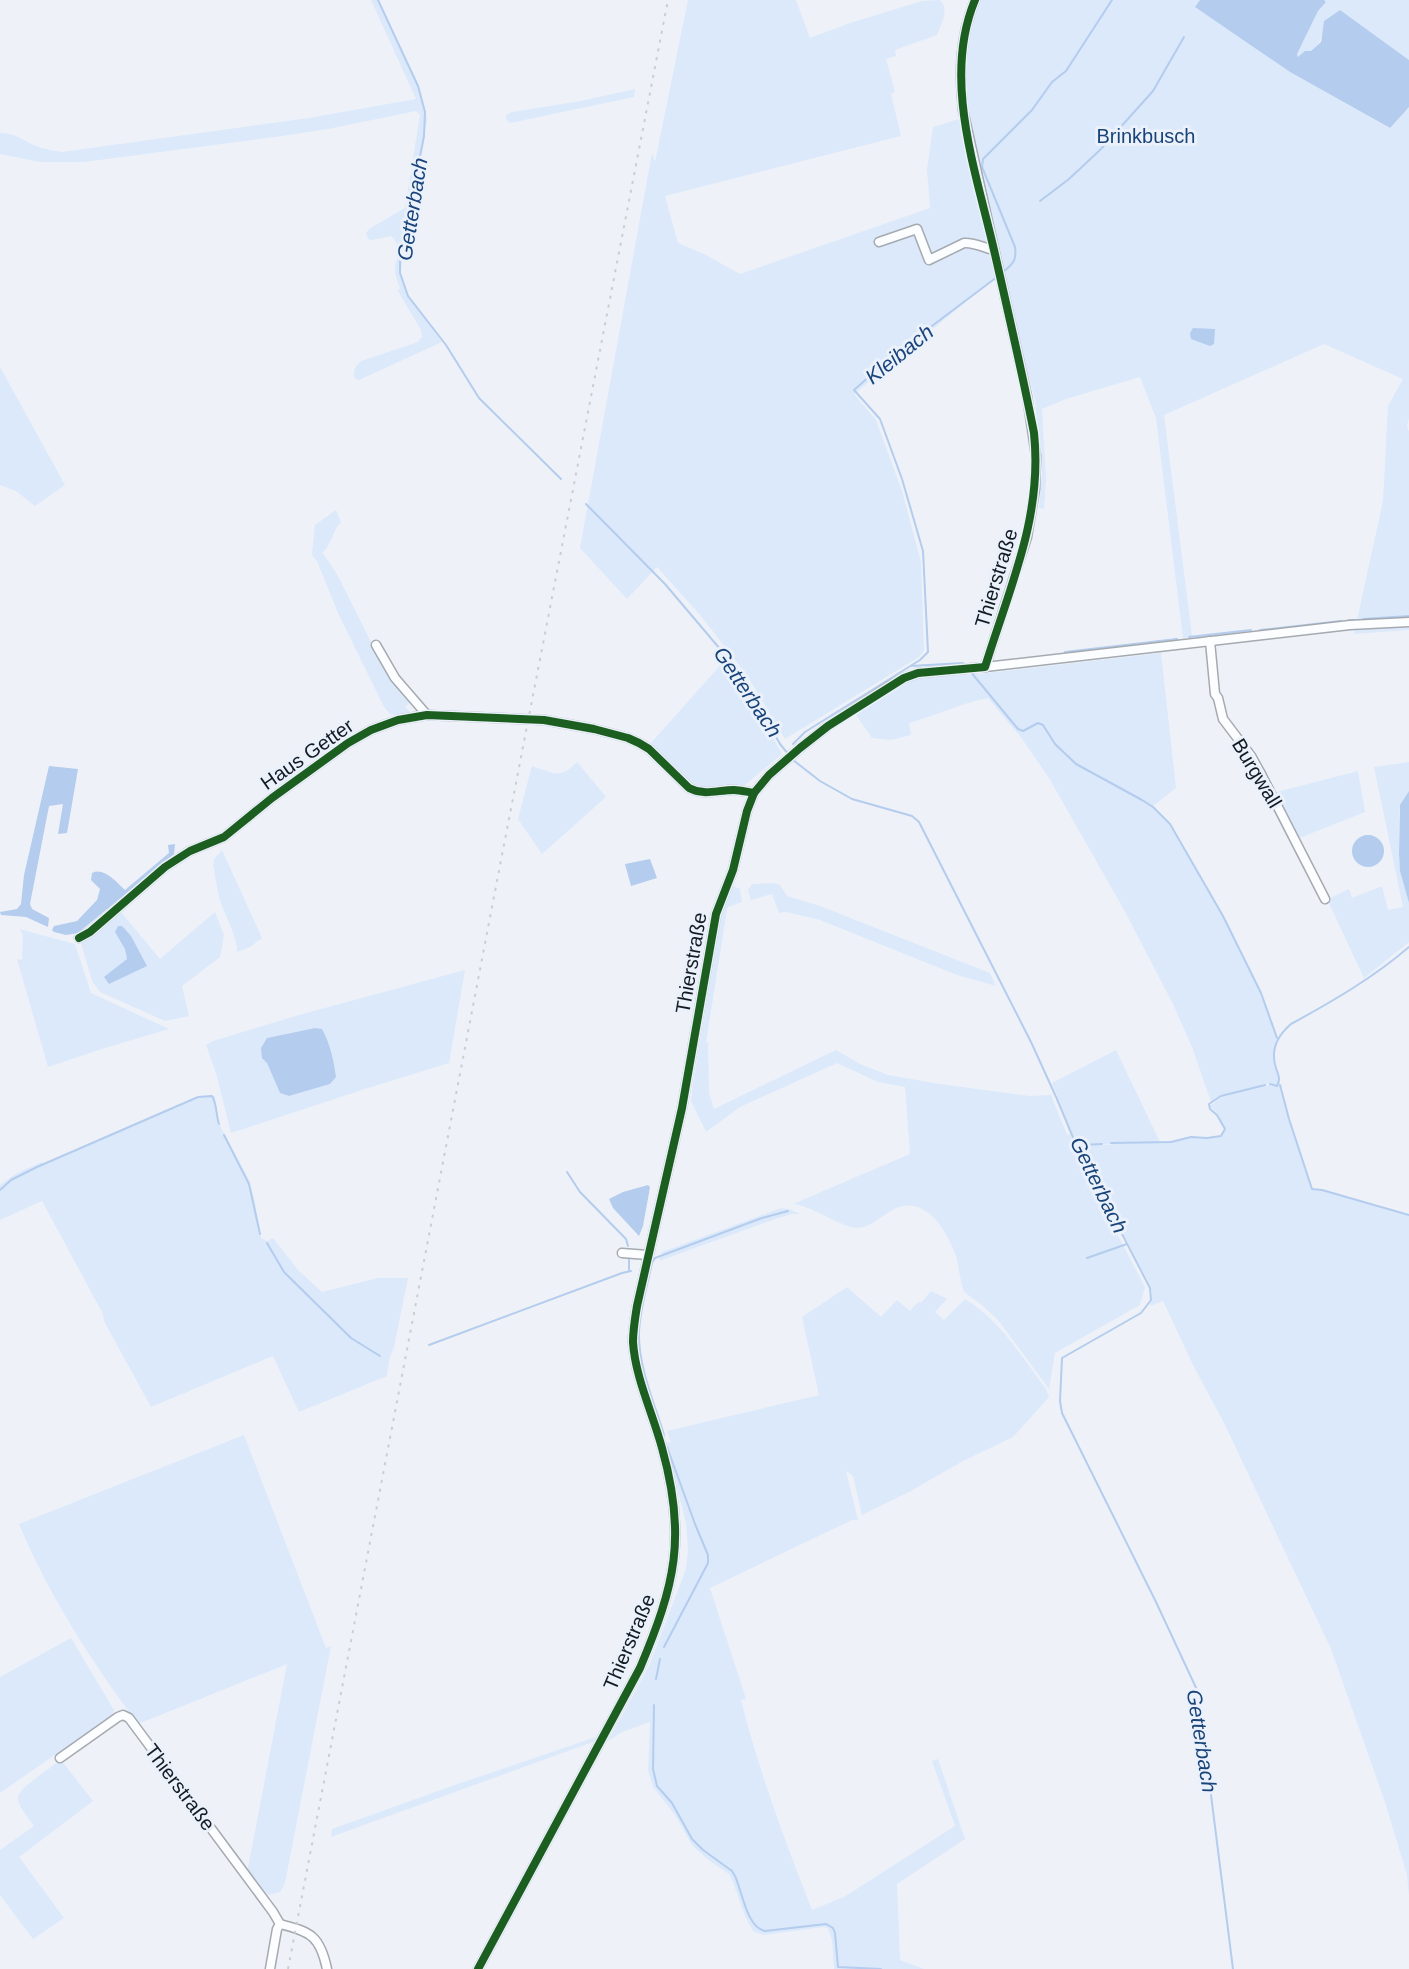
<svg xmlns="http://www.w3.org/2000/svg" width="1409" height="1969" font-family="Helvetica,sans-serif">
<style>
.green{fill:#dbe9fb;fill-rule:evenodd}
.water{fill:#b4cced}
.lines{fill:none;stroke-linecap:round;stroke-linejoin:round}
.stream{stroke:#b4cced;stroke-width:2}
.minor-casing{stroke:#a5aab0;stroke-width:11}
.minor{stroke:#fcfdfe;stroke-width:8}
.rail{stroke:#cdcdcf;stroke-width:2;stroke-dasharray:3 6;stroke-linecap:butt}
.cycleway-casing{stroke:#ebf1fb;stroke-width:11}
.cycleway{stroke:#1b5e20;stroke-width:8}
.labels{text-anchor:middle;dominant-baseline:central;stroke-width:6;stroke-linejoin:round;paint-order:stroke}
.park-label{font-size:20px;fill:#194479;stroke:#ebf1fb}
.street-label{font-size:20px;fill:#141a22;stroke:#ebf1fb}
.water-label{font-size:21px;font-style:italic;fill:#194479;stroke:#ebf1fb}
</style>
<rect width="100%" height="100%" fill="#eef2f8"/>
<g class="green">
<path d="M 371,0 L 379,0 L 420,89 L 427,119 L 403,251 L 401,274 L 408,296 L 442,342 L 359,380 L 355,379 C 352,371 355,367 361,361 L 418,342 L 422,336 L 421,330 L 398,291 L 400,288 C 398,283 396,278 395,273 C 394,257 405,250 391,236 L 372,240 L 368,239 L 366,233 L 369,229 L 405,208 L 420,115 L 416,111 L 328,129 L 282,136 L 84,162 L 40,162 L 0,154 L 0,133 C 16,132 27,144 42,148 C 49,150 56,151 62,152 L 309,118 L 416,99 Z"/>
<path d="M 688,0 L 796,0 L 810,38 L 850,23 L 922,1 L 940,0 C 950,10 941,24 937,35 L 895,50 L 896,56 L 886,59 L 895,92 L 891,94 L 901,136 L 665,196 L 678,243 L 704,254 L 740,274 L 930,208 L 927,169 L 933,127 L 959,119 L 996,277 L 854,394 L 876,420 L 902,491 L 921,562 L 924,651 L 919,657 L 785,739 L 747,675 L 700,615 L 657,567 L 627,599 L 580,548 L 652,153 L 655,162 Z"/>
<polygon points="977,0 1200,0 1196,7 1290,72 1389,128 1409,107 1409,418 1407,426 1409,432 1409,630 1354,634 1383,501 1388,406 1403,379 1324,344 1164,415 1192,636 1183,638 1156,418 1140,377 1066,399 1042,409 1046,479 1044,509 1039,508 1042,473 1035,400 1017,334 966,110 964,54"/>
<path d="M 1324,0 L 1409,0 L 1409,60 L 1340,10 L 1324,21 C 1321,43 1320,47 1298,58 L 1297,54 L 1318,11 L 1326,2 Z"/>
<polygon points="635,89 634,97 510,123 506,119 506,115 512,112 581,101"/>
<polygon points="0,367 65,485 35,506 16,491 0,485"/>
<path d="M 336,510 L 341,522 C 332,531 332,545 322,553 C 335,567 342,585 351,602 C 368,636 385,673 410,702 L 405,707 L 411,713 L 391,715 L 384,707 L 338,613 L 317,561 L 312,555 L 315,525 Z"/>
<path d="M 1161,653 L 1176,788 L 1153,806 L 1169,824 L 1222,915 L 1261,993 L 1277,1038 C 1274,1045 1273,1059 1275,1067 C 1276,1074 1279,1078 1278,1086 L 1271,1083 L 1258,1086 L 1271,1085 L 1277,1087 L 1280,1083 L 1289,1118 L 1312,1189 L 1322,1189 L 1409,1215 L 1409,1896 L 1407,1875 L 1385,1802 L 1331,1649 L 1225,1425 L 1193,1365 L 1163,1301 L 1150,1306 L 1152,1293 L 1150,1285 L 1079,1148 L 1082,1146 L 1156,1142 L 1077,1145 L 1052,1083 L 1116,1050 L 1160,1142 L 1158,1143 C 1170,1142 1181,1138 1193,1138 C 1204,1138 1212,1140 1223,1135 L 1225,1129 L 1218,1114 L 1210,1106 L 1222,1097 L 1255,1087 L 1221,1096 L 1211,1102 L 1192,1047 L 1173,1004 L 1123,908 L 1049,778 L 1020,736 L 988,698 C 961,703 936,716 909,723 L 911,735 L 891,740 L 872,738 L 856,715 L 908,681 L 919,677 L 978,674 Z"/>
<polygon points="725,660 744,687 782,754 745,785 705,789 691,785 651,743"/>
<path d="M 577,762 L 606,797 L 542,854 L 518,819 L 532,766 C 555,773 559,780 577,762 Z"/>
<polygon points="1409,762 1409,791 1400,805 1399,811 1399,863 1409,903 1409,942 1364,978 1328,901 1332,897 1349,889 1352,898 1382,886 1388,910 1403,907 1374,767"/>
<polygon points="1358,771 1365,812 1297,839 1273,793"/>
<path d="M 222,850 L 262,938 L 250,947 L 237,952 C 239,941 225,915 221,903 C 217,891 216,878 213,865 L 214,859 Z"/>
<polygon points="774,883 780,885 787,896 820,906 990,973 996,986 957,975 820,920 786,912 779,913 772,894 751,900 748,890 752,884"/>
<path d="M 733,886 L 740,889 L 742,902 L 728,907 L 727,910 L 706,1042 L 708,1043 L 709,1093 L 714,1109 L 836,1050 L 860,1064 L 888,1075 L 940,1084 L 1029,1096 L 1051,1095 L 1067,1135 L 1070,1134 L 1073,1142 L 1070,1144 L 1145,1287 L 1140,1305 L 1055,1353 L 1049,1389 L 998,1320 L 983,1306 L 964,1292 C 960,1281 959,1268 956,1256 C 948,1233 928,1198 899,1207 C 885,1212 873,1227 858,1228 C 844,1229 813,1206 793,1204 L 910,1154 L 905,1087 L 878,1082 L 837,1063 L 740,1107 L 706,1132 L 691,1101 L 693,1083 L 722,911 Z"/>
<polygon points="120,911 160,959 215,912 224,935 220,957 182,986 189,1016 165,1021 100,992 92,981 81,943"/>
<polygon points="19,929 75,944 91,993 169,1029 105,1048 48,1067 17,959 22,960 23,934"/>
<path d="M 465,970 L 449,1063 L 368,1088 L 231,1133 L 216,1073 L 206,1045 L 213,1041 L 299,1015 ZM 315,1028 L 321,1029 C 330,1043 334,1061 336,1077 L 330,1084 L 289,1096 L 280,1093 L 267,1063 L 267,1038 Z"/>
<polygon points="202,1096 215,1096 218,1122 249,1180 255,1202 261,1238 267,1241 273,1238 298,1270 322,1292 378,1278 408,1278 394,1347 389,1360 387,1376 299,1412 273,1356 151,1407 104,1321 103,1314 42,1201 0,1220 0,1185 17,1173 42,1162 44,1165 134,1124"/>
<polygon points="781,1208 789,1209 800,1214 792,1214 778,1218 659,1261 662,1252"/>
<path d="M 847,1287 L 881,1317 L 897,1300 L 910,1311 L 918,1302 L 921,1303 L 931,1291 L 947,1299 L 935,1312 L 944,1320 L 965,1299 C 1001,1321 1021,1356 1046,1389 L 1049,1397 L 1013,1437 L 963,1461 L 909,1492 L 862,1515 L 853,1476 L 846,1471 L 858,1520 L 852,1520 L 710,1588 L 746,1699 L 741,1700 C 759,1772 785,1841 812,1910 L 844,1897 L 955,1826 L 932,1761 L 938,1759 L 965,1839 L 897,1884 L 900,1960 L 924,1969 L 834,1969 L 832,1940 L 828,1928 L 823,1927 L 764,1935 L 753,1931 L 745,1916 L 733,1882 L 729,1874 L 707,1859 L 692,1845 L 675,1815 L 653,1787 L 648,1770 L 650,1722 L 622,1732 L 608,1741 L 649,1666 L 686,1569 L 688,1550 L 686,1523 L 666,1445 L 668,1442 L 671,1443 L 667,1431 L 819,1395 L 802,1317 Z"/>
<path d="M 244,1435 L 326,1648 L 331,1646 L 285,1883 L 280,1892 L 269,1895 L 259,1889 L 247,1873 L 287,1664 L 138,1724 C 92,1662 49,1596 19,1524 Z"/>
<polygon points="71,1638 114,1710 112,1715 0,1793 0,1677"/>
<polygon points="596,1737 593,1742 331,1837 332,1829 452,1786"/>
<path d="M 61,1760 L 93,1801 L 19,1857 L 64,1918 L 33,1939 L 0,1895 L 0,1850 L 34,1826 C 30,1819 17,1806 18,1797 C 19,1788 53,1766 61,1760 Z"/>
</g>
<g class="water">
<polygon points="1200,0 1324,0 1326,2 1318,11 1297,54 1298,57 1305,51 1311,51 1321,42 1324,21 1340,10 1409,60 1409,107 1390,128 1290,72 1195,7"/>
<polygon points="1193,328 1215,329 1214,344 1210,346 1191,339 1190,333"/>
<polygon points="49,766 78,769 67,833 58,834 63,804 49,806 30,904 32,909 49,918 48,927 26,917 1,915 0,912 17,909 21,904 24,875"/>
<polygon points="1409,791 1409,903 1400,871 1399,854 1400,805"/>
<circle cx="1368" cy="851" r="16"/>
<path d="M 175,844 L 174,854 L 78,933 L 66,935 L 54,932 L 52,930 L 54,926 L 77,921 L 97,900 L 100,889 L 91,880 L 92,873 C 104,867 116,882 125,890 L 169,853 L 168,845 Z"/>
<polygon points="650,859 657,878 631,886 625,864"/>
<polygon points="118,926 122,926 131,936 147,966 109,984 104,977 127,959 125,949 115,932"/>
<path d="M 315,1028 L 322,1029 C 330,1043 334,1061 336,1077 L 330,1084 L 289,1096 L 280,1093 L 267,1063 L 262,1058 L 261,1048 L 267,1038 Z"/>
<polygon points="648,1185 650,1187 643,1226 639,1236 613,1208 609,1199 623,1192"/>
</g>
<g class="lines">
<g class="stream">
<polyline points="378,0 418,86 425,112 424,136 400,262 400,273 408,296 446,345 479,398 561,479"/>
<polyline points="1040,201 1069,179 1100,150 1153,91 1184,37"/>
<path d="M 1002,273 C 1012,264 1017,262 1015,247 L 982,167 L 983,159 L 1032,110 L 1052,82 L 1066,71 L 1112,0"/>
<polyline points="586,504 665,584 726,656 749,689 780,744 789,755"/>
<polyline points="1363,619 1409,616"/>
<polyline points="1349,620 1356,620"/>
<polyline points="1260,630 1341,621"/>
<polyline points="1189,637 1251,630"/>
<polyline points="1065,652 1177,639"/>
<polyline points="911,666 963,663 966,667"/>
<polyline points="970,671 1018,729 1023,731 1038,723 1043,725 1055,744 1076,764 1142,800 1153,807 1170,824 1223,916 1261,993 1277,1038"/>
<polyline points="793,744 805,732 920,660 928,652 923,551 902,479 880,419 854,390 896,353 997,277"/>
<polyline points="793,760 820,781 852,799 912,816 919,822 1031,1042 1057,1099 1077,1147 1150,1288 1151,1300 1141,1313 1062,1358 1060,1401 1062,1413 1156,1602 1198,1692 1233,1969"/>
<path d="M 1270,1084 L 1277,1086 C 1281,1079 1278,1075 1276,1068 C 1270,1050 1277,1036 1291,1024 C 1333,1001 1373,978 1409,947"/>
<polyline points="1280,1085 1289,1119 1312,1189 1322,1190 1409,1215"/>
<polyline points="224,1135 249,1184 260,1234"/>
<polyline points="1111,1143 1171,1142 1191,1137 1207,1138 1221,1136 1225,1129 1217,1115 1210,1109 1209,1104 1221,1096 1265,1085"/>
<polyline points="1077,1147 1082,1145 1102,1144"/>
<polyline points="567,1172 580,1192 626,1239 628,1246"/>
<path d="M 0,1190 L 11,1180 L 37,1167 L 198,1097 L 212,1096 C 217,1104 216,1115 219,1124"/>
<polyline points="267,1243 284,1272 351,1338 380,1356"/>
<polyline points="629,1258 629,1270"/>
<polyline points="1087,1258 1127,1244"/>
<polyline points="429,1345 622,1273 631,1271"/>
<path d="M 664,1435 C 654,1402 638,1366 639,1332 C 640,1309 647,1286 652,1263 L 655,1258 L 762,1218 L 788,1211"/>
<polyline points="664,1647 708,1563 708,1555 695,1524 667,1447"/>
<polyline points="656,1679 660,1659"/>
<path d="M 654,1705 L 653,1769 L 657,1786 L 672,1803 L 692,1839 L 703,1850 L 732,1871 L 735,1876 C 742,1891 747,1928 765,1931 L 826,1924 L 833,1928 L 835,1933 L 838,1967 L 881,1969"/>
</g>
<g class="minor-casing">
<g id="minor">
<path d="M 975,0 C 960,36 959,72 963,110 L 1027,396 L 1036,456 L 1035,489 L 1027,537 L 985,667"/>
<path d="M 879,242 L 917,229 L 929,260 L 964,243 C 974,242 984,248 994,250"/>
<polyline points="1210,641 1215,694 1218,698 1223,719 1251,756 1261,774 1325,899"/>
<polyline points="376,645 395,678 427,715"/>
<path d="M 79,938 L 90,932 L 165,867 L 190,851 L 224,837 L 272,798 L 348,743 L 371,730 L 398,720 L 427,715 L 544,720 L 594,729 L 628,738 L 639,743 L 649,749 L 689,788 C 704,796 717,790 734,790 C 740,790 747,792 754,793"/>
<polyline points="622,1253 648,1255"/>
<polyline points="60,1758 118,1717 123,1715 129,1718 273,1912 280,1924"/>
<path d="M 270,1969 L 277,1929 L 280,1924 C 311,1932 320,1936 327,1969"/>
<path d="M 478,1969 L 640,1668 C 675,1585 687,1537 662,1448 C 653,1414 635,1377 633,1342 C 633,1330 635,1318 637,1306 L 682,1108 L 716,914 L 733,870 L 747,811 L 754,793 L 769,775 L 800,748 L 828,726 L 888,687 L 904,678 L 918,673 L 985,667 L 1350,625 L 1409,622"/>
</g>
</g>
<use href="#minor" class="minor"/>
<polyline class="rail" points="288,1969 502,855 668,0"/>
<g class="cycleway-casing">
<g id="cycleway">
<path d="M 79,938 L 90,932 L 165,867 L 190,851 L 224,837 L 272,798 L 348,743 L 371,730 L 398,720 L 427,715 L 544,720 L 594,729 L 628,738 L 639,743 L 649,749 L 689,788 C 704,796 717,790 734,790 C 740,790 747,792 754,793"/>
<path d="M 478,1969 L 640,1668 C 675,1585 687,1537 662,1448 C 653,1414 635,1377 633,1342 C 633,1330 635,1318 637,1306 L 682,1108 L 716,914 L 733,870 L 747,811 L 754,793 L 769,775 L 800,748 L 828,726 L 904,678 L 918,673 L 985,667 C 1009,589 1043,517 1034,433 C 1022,372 1008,311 994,250 C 976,171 942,79 975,0"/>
</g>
</g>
<use href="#cycleway" class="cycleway"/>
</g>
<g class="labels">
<g class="park-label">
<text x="1146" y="136">Brinkbusch</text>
</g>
<g class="street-label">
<text transform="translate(996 578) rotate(-73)">Thierstraße</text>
<text transform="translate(307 754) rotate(-35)">Haus Getter</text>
<text transform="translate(1257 773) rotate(59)">Burgwall</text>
<text transform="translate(691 963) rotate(-80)">Thierstraße</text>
<text transform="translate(629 1642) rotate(-67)">Thierstraße</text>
<text transform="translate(180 1787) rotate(53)">Thierstraße</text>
</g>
<g class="water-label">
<text transform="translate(412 209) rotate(-81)">Getterbach</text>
<text transform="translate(899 354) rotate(-39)">Kleibach</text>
<text transform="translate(748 692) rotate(56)">Getterbach</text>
<text transform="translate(1099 1185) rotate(64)">Getterbach</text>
<text transform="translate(1202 1741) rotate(81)">Getterbach</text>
</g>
</g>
</svg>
